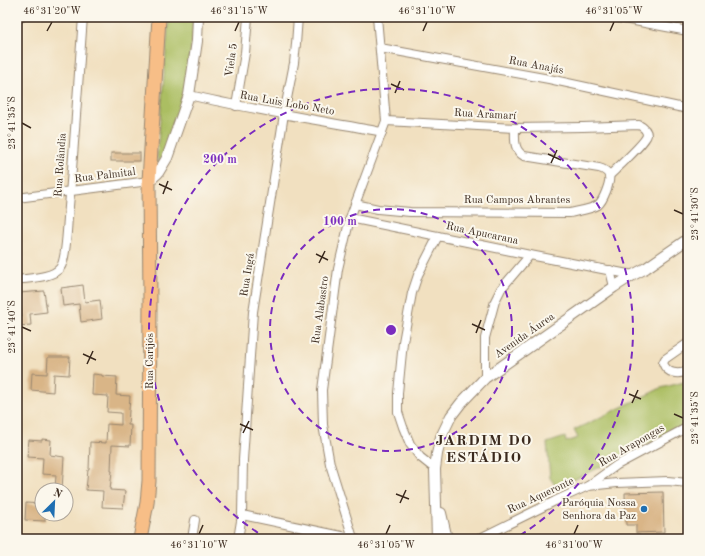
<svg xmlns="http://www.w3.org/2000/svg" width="705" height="556" font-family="'Old Standard TT',serif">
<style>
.green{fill:#abbe62;stroke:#737440}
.building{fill:#d9b587}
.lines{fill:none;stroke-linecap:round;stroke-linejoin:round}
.minor-casing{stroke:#96856f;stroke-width:10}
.tertiary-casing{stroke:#96856f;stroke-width:12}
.primary-casing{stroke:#96856f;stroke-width:15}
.minor{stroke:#fff;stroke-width:8}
.tertiary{stroke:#fff;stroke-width:10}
.primary{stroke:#f7be87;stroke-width:13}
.ticks{fill:none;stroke:#3b2a1e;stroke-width:1.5}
.ring{fill:none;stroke:#7b2cbf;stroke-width:2;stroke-dasharray:7 5}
.poi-dot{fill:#1f6fb2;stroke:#fbf7ec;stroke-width:1.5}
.labels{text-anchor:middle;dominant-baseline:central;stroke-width:4;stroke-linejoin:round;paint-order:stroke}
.street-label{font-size:11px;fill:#3b2a1e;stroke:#fbf7ec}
.poi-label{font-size:11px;fill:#3b2a1e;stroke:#fbf7ec;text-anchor:end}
.district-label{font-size:15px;font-weight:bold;letter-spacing:1px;fill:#3b2a1e;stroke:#fbf7ec}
.centre{fill:#7b2cbf;stroke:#fbf7ec;stroke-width:2}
.ring-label{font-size:12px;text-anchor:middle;font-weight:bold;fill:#7b2cbf;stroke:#fbf7ec;stroke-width:4;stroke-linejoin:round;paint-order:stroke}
.neatline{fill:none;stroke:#3b2a1e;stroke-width:1.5}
.ticks-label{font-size:10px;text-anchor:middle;fill:#3b2a1e}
</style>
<rect width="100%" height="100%" fill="#fbf7ec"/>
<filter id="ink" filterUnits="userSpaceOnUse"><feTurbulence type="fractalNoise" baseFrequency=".025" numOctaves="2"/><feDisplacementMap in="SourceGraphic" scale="8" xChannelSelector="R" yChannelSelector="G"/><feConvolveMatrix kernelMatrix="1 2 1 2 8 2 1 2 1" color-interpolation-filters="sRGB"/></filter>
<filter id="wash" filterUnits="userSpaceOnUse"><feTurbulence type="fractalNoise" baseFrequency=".012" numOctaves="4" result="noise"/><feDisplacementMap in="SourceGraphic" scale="16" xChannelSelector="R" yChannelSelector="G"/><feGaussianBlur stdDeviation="0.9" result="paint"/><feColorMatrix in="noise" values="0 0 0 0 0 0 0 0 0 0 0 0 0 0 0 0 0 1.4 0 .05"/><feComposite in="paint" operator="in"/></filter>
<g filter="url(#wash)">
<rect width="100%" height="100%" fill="#f1e0c0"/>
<g class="green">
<polygon points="169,17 193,17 192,42 183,99 172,132 158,165 157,155"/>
<polygon points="688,381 688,424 557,488 550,478 547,443 565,437 566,442 578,438 574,430 661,388"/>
</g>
<g id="blocks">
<g class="building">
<rect x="111" y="153" width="29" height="8"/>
<polygon points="83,285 85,302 100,300 102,319 81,322 79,304 63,306 61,288"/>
<polygon points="44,291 47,312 30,314 31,325 17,326 17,318 22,317 19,293"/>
<polygon points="48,357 70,357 69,375 54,374 53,392 31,390 32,373 47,374"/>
<polygon points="93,374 102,375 102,376 117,377 116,395 130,396 128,425 131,425 130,446 112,445 111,471 112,471 110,490 125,491 123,508 102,507 103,491 86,490 88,470 89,470 90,442 106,443 107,424 121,425 121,413 107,412 108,396 92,395"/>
<polygon points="42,439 51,440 50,455 64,457 62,490 55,490 56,475 42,474 43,458 27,457 29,440 42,441"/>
<polygon points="663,492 664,532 636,533 636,525 626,525 625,493"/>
<polygon points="26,503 42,504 42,514 45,514 45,521 25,520"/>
</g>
</g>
</g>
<g filter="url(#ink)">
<use href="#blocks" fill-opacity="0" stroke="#96856f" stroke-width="1"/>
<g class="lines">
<g class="minor-casing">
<g id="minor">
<polyline points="613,17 688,31"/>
<polyline points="17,19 22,17"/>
<polyline points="380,48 549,79 688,109"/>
<path d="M 189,95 C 253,110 318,120 382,132"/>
<polyline points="236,106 245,53 248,17"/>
<path d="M 386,121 L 515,128 L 583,127 L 639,125 C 643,127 647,130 647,135 C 646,142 616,169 609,176"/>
<polyline points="17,198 149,181"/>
<path d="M 355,204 L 378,209 L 410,212 L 570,213 C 578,211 592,209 598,205 C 603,201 611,182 609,175 C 607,171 603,169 599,168 L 524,156 C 513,150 515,138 515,128"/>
<polyline points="350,218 530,255 633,275"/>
<polyline points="610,270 614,287"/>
<path d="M 17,280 C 29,278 52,278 60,268 C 66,261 67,229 68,218 C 74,151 78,84 83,17"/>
<path d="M 688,343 L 665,359 L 663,363 C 667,374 678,375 688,371"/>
<polyline points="485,378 485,338 495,301 501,289 530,255"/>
<polyline points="435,469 420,457 410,444 403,427 398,412 398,393 403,342 412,293 418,275 438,236"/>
<polyline points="588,486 617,465 688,427"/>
<polyline points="242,515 356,539"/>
<polyline points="353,538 330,464 323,425 322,390 338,269 350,218 386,121 377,17"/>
<polyline points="192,539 195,520"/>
<polyline points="238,539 242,515 243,460 253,312 284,114 294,63 296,44 298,17"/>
<polyline points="478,539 555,501 588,486 617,483 668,481 688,483"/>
</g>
</g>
<g class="tertiary-casing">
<g id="tertiary">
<polyline points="149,181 158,173 167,158 189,95 197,41 198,17"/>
<polyline points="441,513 447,539"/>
<polyline points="437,539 435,469 437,454 441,437 451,416 461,403 485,378 614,287 633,275 646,268 688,239"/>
</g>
</g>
<g class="primary-casing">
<polyline id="primary" points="140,539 147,503 149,481 150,301 149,181 159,17"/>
</g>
<use href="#minor" class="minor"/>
<use href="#tertiary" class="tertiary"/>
<use href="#primary" class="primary"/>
</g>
</g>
<path class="ticks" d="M 47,31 L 52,22M 235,31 L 239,22M 423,31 L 427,22M 610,31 L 614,22M 391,84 L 404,90M 395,93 L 400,81M 22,123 L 31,128M 548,154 L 561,160M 551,163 L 557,150M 159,184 L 172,190M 163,194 L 168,181M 674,210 L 683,214M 316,254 L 328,260M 319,263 L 325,251M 472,324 L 485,330M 22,327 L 31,331M 476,333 L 481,320M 83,354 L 96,360M 87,364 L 93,351M 629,394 L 641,399M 632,403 L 638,390M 674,414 L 683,418M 240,424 L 253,430M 243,433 L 249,421M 396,494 L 409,499M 400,503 L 406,490M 199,534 L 203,525M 386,534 L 390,525M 574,534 L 578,525"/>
<g class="ring">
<circle cx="391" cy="330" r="121"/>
<path d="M268 539A242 242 0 1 1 514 539"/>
</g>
<circle class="poi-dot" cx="644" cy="509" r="4"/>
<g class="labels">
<g class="street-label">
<text transform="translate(232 60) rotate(-82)">Viela 5</text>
<text transform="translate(536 66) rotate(11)">Rua Anajás</text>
<text transform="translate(287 104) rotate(10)">Rua Luis Lobo Neto</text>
<text transform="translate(485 115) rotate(3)">Rua Aramarí</text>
<text transform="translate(61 165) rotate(-86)">Rua Rolândia</text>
<text transform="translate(105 176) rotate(-7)">Rua Palmital</text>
<text x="517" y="200">Rua Campos Abrantes</text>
<text transform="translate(482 234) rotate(12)">Rua Apucarana</text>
<text transform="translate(248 275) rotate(-81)">Rua Ingá</text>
<text transform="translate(321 310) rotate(-82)">Rua Alabastro</text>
<text transform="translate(525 336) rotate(-35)">Avenida Áurea</text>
<text transform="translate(150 361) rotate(-90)">Rua Carijós</text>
<text transform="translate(632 446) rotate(-30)">Rua Arapongas</text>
<text transform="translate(541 496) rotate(-25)">Rua Aqueronte</text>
</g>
<g class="poi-label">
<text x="636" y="503">Paróquia Nossa<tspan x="636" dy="13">Senhora da Paz</tspan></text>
</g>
<g class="district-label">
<text x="484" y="441">JARDIM DO<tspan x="484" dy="17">ESTÁDIO</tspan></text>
</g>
</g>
<circle cx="391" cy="330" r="6" class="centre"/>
<g class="ring-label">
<text x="220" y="163">200 m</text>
<text x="340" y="225">100 m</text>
</g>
<rect width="705" height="556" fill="none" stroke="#fbf7ec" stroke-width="44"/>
<g transform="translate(54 502) rotate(24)"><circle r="19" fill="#fbf7ec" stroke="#aea59a"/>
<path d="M0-3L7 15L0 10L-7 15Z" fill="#1f6fb2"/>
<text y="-6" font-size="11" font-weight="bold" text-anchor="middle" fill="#3b2a1e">N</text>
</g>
<rect x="22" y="22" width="661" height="512" class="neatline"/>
<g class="ticks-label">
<text x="52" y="14">46°31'20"W</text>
<text x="239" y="14">46°31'15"W</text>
<text x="427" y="14">46°31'10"W</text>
<text x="614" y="14">46°31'05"W</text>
<text transform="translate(11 123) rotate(-90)" y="4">23°41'35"S</text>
<text transform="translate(694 214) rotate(-90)" y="4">23°41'30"S</text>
<text transform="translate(11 327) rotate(-90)" y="4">23°41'40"S</text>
<text transform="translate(694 418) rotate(-90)" y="4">23°41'35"S</text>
<text x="199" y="548">46°31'10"W</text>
<text x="386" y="548">46°31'05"W</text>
<text x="574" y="548">46°31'00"W</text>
</g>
</svg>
